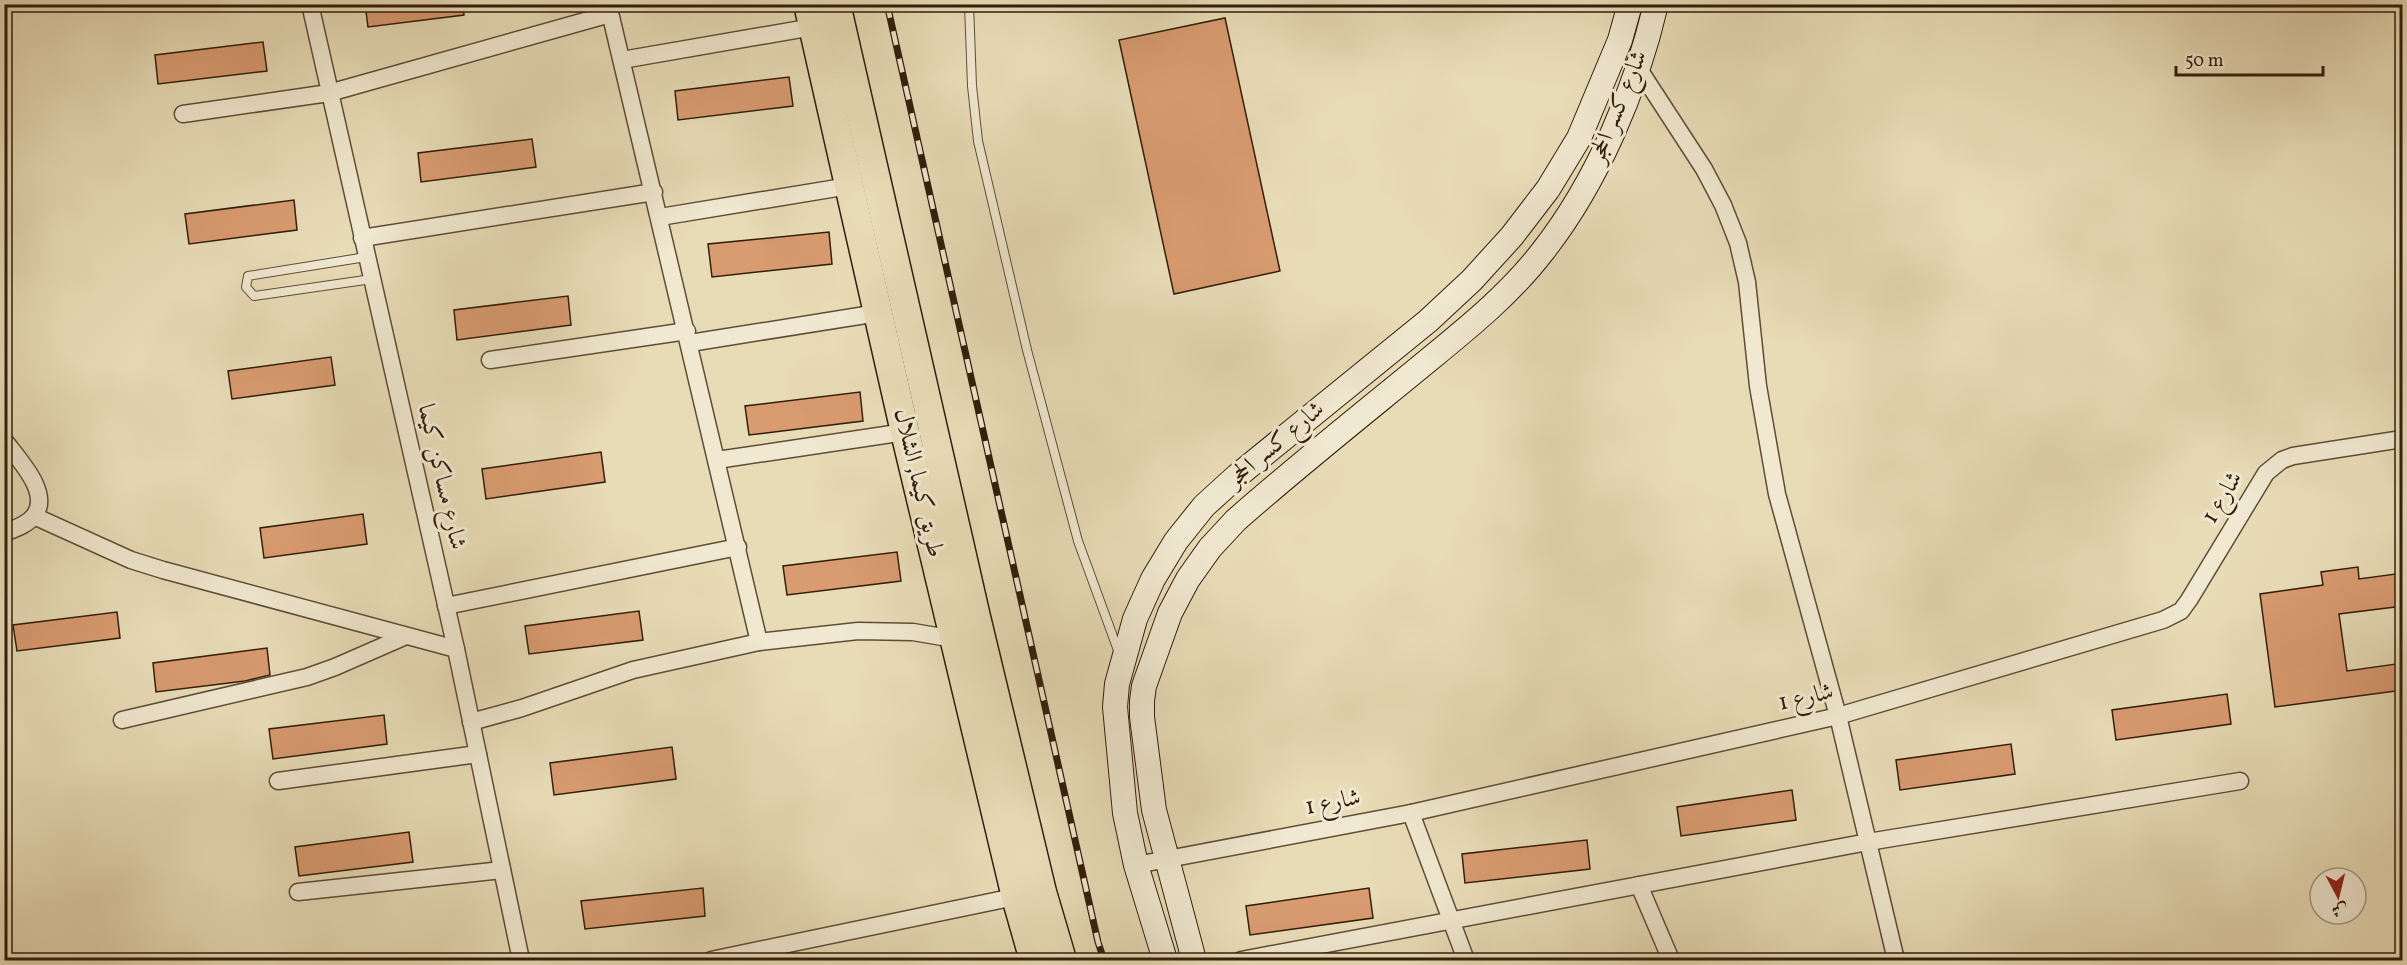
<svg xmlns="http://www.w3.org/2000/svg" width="2407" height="965" font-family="Vollkorn,Amiri,serif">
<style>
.building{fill:#d99b70;stroke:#311d0c;stroke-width:1.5}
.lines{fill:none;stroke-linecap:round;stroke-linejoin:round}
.service-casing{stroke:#5f4d37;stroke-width:10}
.minor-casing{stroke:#5f4d37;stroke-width:19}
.secondary-casing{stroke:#311d0c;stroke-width:26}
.trunk-casing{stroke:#311d0c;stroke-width:31}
.service{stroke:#f0e8d0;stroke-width:8}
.minor{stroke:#f0e8d0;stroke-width:16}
.secondary{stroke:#f0e8d0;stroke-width:24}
.trunk{stroke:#e8dcb7;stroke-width:28}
.rail-casing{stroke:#311d0c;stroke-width:7}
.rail{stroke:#f0e8d0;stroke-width:4.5;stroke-dasharray:14;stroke-linecap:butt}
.labels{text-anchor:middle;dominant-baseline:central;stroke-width:6;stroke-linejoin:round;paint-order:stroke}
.street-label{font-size:24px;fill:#311d0c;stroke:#f0e8d0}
</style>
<rect width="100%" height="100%" fill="#e8dcb7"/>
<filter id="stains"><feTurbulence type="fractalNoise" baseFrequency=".00333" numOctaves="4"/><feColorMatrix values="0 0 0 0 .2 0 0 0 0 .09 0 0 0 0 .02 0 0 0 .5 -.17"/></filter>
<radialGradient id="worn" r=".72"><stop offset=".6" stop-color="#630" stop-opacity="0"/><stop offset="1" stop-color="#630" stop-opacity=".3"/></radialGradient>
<g class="building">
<polygon points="365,4 463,4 464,15 368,27"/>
<polygon points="1225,18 1280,271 1174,294 1119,40"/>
<polygon points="263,42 267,71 158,84 155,55"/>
<polygon points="789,77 793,106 678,120 675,91"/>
<polygon points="532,139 536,167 421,182 418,153"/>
<polygon points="294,200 297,230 189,244 185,214"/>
<polygon points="829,232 832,264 712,277 708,244"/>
<polygon points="568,296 571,325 457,340 454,310"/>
<polygon points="331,357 335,385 232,399 228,371"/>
<polygon points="860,392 863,421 749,435 745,406"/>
<polygon points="601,452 605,482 486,499 482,469"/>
<polygon points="363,514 367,544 264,558 260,528"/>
<polygon points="897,552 901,581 787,595 783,566"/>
<polygon points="2358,567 2359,579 2403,573 2403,606 2339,614 2347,671 2403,663 2403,690 2275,707 2260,594 2323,585 2321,572"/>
<polygon points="639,611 643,640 529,654 525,626"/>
<polygon points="117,612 120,638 17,651 13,625"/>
<polygon points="267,648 270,675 245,681 156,692 153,663"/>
<polygon points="2227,694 2231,724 2116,740 2112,710"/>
<polygon points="384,715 387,744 273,759 269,729"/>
<polygon points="2011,744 2015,774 1900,790 1896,760"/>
<polygon points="672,747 676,779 554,795 550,763"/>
<polygon points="1792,790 1796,820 1681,836 1677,807"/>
<polygon points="409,832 413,862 299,876 295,847"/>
<polygon points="1587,840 1590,869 1465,883 1462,854"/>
<polygon points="703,888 705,916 585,929 581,901"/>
<polygon points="1369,888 1373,918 1250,935 1246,906"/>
</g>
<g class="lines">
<g class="service-casing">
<g id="service">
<polyline points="969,4 972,86 978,141 1027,350 1078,541 1119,653"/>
<polyline points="366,257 248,276 246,287 254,296 372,279"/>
</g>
</g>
<g class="minor-casing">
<g id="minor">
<polyline points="310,4 456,649 521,960"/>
<polyline points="608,4 759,642"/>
<polyline points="622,60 813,27"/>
<polyline points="1635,63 1704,169 1723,205 1738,243 1747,282 1758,386 1777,494 1838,716 1896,960"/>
<polyline points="183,114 329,93 610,14"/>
<polyline points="660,217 849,186"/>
<polyline points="362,238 654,192"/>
<polyline points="690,343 878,313"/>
<polyline points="490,360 687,331"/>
<path d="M 4,440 C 18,459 52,493 34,516 C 27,525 14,529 4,533"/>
<polyline points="717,460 905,432"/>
<polyline points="34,516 131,560 163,570 456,649"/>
<polyline points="446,606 738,547"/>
<polyline points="122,720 307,677 335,667 406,636"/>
<polyline points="471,722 522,708 633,670 759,642 858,631 913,632 954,639"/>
<polyline points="278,781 478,754"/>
<polyline points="1411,813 1466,960"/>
<polyline points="1136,865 1411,813 1838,716 2163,620 2181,611 2189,600 2266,473 2282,460 2293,456 2402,439"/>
<polyline points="1639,885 1671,960"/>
<polyline points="298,892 502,870"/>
<polyline points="711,960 1024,895"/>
<polyline points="1241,960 1868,842 2240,781"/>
</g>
</g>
<g class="secondary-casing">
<g id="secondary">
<polyline points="1165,960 1136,865 1125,813 1115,707 1117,684 1135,619 1153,579 1176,541 1204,506 1237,476 1428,321 1472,280 1512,236 1548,189 1579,138 1620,40 1630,4"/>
<path d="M 1194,960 L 1154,810 L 1142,717 L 1142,701 L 1144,686 L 1170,613 L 1188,579 L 1210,548 L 1236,520 C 1294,469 1354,421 1414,372 C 1460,334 1507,298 1543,251 C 1597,182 1636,90 1656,4"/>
</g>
</g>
<g class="trunk-casing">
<g id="trunk">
<polyline points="808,4 905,432 1016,897 1034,960"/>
<polyline points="836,4 976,617 1042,892 1062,960"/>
</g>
</g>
<use href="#service" class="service"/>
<use href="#minor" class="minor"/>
<use href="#secondary" class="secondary"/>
<use href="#trunk" class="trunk"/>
<g class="rail-casing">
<polyline id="rail" points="887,4 1098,942 1104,960"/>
</g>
<use href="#rail" class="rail"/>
</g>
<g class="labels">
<g class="street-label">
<text transform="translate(1619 107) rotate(-68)">شارع كسر الحجر</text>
<text transform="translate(1276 445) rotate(-40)">شارع كسر الحجر</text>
<text transform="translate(441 477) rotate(77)">شارع مساكن كيما</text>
<text transform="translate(918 483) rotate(77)">طريق كيما, الشلال</text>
<text transform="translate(2223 498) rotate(-59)">شارع 1</text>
<text transform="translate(1806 698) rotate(-13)">شارع 1</text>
<text transform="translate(1333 803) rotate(-11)">شارع 1</text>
</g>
</g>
<rect width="2407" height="965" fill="none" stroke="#e8dcb7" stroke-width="24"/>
<rect x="6" y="6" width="2395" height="953" fill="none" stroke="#311d0c" stroke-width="3"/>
<rect x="12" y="12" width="2383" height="941" fill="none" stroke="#311d0c" stroke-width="1.5"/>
<g transform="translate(2338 896) rotate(173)"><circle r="28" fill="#f0e8d0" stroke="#a49782" stroke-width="1.5"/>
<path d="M0-4.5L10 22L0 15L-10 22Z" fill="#8f2418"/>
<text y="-9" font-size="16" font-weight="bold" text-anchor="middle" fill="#311d0c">ش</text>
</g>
<path d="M2176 66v9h147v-9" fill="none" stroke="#311d0c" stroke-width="3"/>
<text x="2185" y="66" font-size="18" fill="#311d0c" stroke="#f0e8d0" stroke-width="4.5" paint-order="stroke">50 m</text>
<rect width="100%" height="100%" filter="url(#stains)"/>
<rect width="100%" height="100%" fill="url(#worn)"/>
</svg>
